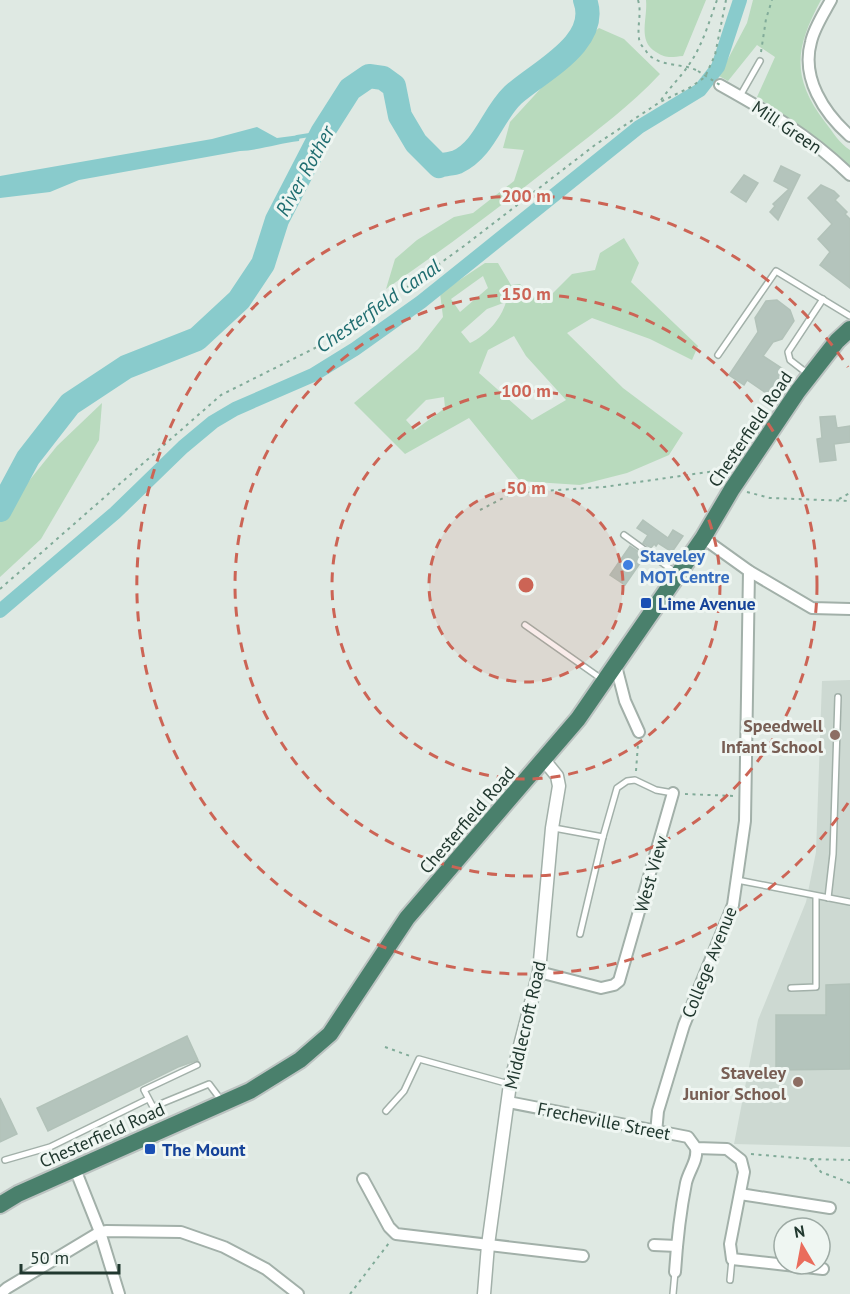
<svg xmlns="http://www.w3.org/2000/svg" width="850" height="1294" font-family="'PT Sans',sans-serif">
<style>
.built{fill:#cdd9d2}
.green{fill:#b8dabd;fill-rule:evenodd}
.water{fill:#89cbcc}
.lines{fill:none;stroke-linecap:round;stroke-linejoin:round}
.stream{stroke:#89cbcc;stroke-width:4}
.canal{stroke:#89cbcc;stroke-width:14}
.river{stroke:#89cbcc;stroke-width:24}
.building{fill:#b4c4bc;stroke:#b2c2b9;stroke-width:1.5}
.service-casing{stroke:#a2b0a9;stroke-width:8}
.minor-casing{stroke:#a2b0a9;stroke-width:14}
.tertiary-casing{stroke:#a2b0a9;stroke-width:15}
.trunk-casing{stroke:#bcc3c1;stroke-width:20}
.path{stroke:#81ab99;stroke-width:2;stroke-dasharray:3 4.5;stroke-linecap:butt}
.service{stroke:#fff;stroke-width:5}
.minor{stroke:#fff;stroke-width:10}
.tertiary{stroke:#fff;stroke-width:12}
.trunk{stroke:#4a806c;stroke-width:16}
.path-bridge{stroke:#81ab99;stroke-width:2;stroke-dasharray:3 4.5;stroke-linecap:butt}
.ring{fill:none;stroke:#cc6455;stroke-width:3;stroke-dasharray:10 8}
.shop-dot{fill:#3f7fe0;stroke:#eff6f2;stroke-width:2}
.transit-dot{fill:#1a4fb4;stroke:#eff6f2;stroke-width:2}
.education-dot{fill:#8d6e63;stroke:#eff6f2;stroke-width:2}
.labels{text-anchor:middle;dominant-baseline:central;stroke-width:6;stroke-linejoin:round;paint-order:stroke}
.street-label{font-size:18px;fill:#21382f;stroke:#eff6f2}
.shop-label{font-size:18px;font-weight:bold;fill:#366cbe;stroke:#eff6f2;text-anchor:start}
.transit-label{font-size:18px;font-weight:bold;fill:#164399;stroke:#eff6f2;text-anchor:start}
.education-label{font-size:18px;font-weight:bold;fill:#785e54;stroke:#eff6f2;text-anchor:end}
.water-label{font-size:20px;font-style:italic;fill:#1f6d70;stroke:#eff6f2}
.centre{fill:#cc6455;stroke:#eff6f2;stroke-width:3}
.ring-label{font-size:18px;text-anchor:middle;font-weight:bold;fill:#cc6455;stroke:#eff6f2;stroke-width:6;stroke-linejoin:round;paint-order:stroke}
</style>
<rect width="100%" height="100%" fill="#dfe9e3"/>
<polygon class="built" points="850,680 850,1147 734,1144 758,1020 806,902 816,852 822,681"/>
<g class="green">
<path d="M 646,0 L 706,0 L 683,56 C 672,57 666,59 656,52 C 637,41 648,18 646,0 Z"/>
<path d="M 753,0 L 821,0 C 795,48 791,77 825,122 C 833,132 839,143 850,150 L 850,167 L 811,135 L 757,97 L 775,57 L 757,45 L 728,81 L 719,76 L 747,23 Z"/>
<path d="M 599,28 L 624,39 L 660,74 C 630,106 597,130 563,157 C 505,203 447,247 386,289 L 395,259 L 417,240 L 454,217 L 473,213 L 514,181 L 524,150 L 503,148 L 510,122 L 589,36 Z"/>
<path d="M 624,238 L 639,263 L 631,282 L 698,346 L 692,360 L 650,339 L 592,318 L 567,333 L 623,388 L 683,433 L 669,455 L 627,473 L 580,485 L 520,481 L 469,418 L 405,454 L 354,403 L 418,349 L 443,317 L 440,293 L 485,263 L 498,263 L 511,285 L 520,284 L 542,304 L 572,274 L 595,270 L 600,253 ZM 483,276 L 488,288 L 460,312 L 451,299 ZM 506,302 C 501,319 487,335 470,343 L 461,332 L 487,309 ZM 514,336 L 526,356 L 566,400 L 532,420 L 479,373 L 488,350 ZM 444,397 L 445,408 L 415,430 L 406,420 L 426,400 Z"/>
<polygon points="102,403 99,440 41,539 0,577 0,520 16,497 57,446"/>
</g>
<path class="water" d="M 257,127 L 277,138 L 300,135 L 299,141 C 279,143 261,150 240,151 L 79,180 L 50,192 L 0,198 L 0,176 L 212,139 Z"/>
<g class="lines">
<polyline class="stream" points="297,137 322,133"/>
<polyline class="canal" points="0,611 115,513 183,447 213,422 235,409 313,375 355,349 421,302 639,127 700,90 718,67 740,0"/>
<path class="river" d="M 0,510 L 28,458 L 70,404 L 126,367 L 197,339 L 239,300 L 263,264 L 277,220 L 322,133 L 350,89 L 369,76 L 383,78 L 394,86 L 400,116 L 416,143 L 439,166 C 444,164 452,164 457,162 C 485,149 492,115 513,95 C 538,72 601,43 585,0"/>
</g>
<g class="building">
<polygon points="781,166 800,175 778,220 770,212 775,206 773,204 789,189 774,181"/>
<polygon points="744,175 758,183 746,202 731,192"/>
<polygon points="821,185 834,191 839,196 835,200 847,212 845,214 850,219 850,288 820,265 830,252 818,239 832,224 808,198"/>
<polygon points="777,300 790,310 794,321 782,339 773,342 763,356 786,371 769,395 747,380 744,385 729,375 758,332 755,318 766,301"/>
<polygon points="835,416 837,428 850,426 850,442 834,444 836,460 820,462 817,439 822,438 820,417"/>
<polygon points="643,520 668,538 673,530 683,536 672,552 658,543 656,546 654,544 651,548 643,543 648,535 637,528"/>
<polygon points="630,546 645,556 625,585 610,575"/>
<polygon points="850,984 850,1069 776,1070 776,1015 826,1015 826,985"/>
<polygon points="187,1036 198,1060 178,1067 48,1131 37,1108"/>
<polygon points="0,1098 17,1134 0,1142"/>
</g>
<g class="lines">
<g class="service-casing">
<g id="service">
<polyline points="740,96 760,61"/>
<polyline points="718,355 776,271 850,316"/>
<polyline points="808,374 790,360 788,352 823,299"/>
<polyline points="624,535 675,572"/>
<polyline points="525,625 603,680"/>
<polyline points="554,828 603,837"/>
<polyline points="737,880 850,902"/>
<polyline points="828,898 833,854 838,697"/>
<polyline points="580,934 603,837 617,788 627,781 635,780 656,790 673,793"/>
<polyline points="791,988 816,987 816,896"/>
<polyline points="197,1065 144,1090 153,1107 209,1084 221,1100"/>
<polyline points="386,1111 404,1091 419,1059 509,1084"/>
<polyline points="5,1160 50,1147 148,1099"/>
<polyline points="730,1280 732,1259"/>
<polyline points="673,1294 675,1272"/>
</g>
</g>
<g class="minor-casing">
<g id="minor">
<path d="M 831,0 C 824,13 814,28 811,42 C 801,78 824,113 850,136"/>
<path d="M 720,85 C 770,113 809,135 850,175"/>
<polyline points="703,538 749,571 812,608 850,609"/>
<polyline points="616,666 625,701 639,732"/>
<polyline points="539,972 601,988 614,985 619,981 673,793"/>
<polyline points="508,1102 688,1137 696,1148 727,1149 741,1160 744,1172 730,1244 732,1259 823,1269"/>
<polyline points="656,1133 658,1111 684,1025 733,905 745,821 749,571"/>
<polyline points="75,1169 100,1232 119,1294"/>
<polyline points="363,1179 389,1227 396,1234 583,1256"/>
<polyline points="740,1194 830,1208"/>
<polyline points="654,1245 677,1246"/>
<path d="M 675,1272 C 677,1241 680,1213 686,1183 C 689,1170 698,1161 696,1148"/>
<polyline points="0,1294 7,1288 100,1232 107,1231 181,1232 224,1247 266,1269 298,1294"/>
</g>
</g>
<g class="tertiary-casing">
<polyline id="tertiary" points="484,1294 488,1245 510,1084 539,972 552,828 559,786 557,776 544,760"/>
</g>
<g class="trunk-casing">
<polyline id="trunk" points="0,1205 18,1194 250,1091 300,1060 330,1034 407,918 578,719 703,538 732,489 798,391 837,341 850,329"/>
</g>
<g class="path">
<path d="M 638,0 C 642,13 637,25 639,38 C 639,43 643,47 646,51 C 657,68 681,62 698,71"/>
<polyline points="761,52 766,19 772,0"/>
<path d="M 661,100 C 670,87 680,78 688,66 C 702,47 709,22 717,0"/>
<polyline points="747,492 770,498 850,501"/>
<polyline points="839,499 850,493"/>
<polyline points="480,510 513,493 604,487 715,471 723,476"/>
<polyline points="0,589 221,395 341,335 464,246 595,145 660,102 691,87 705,77 715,55 726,0"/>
<polyline points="636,771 638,744"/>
<polyline points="685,794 733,796"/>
<polyline points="385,1047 410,1056"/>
<polyline points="751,1154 810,1159 850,1160"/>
<polyline points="810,1159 821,1172 850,1183"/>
<polyline points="350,1294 389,1243"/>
</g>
<use href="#service" class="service"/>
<use href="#minor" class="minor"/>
<use href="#tertiary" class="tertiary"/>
<use href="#trunk" class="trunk"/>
<polyline class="path-bridge" points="698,71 720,85"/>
</g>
<circle cx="526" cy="585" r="97" fill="#cc6455" fill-opacity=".12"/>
<g class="ring">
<circle cx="526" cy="585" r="97"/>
<circle cx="526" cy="585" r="194"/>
<circle cx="526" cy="585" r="291"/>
<path d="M848 803A389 389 0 1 1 848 367"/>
</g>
<circle class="shop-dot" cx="628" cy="565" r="6"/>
<g class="transit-dot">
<rect x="640" y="597" width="12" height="12" rx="3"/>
<rect x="144" y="1143" width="12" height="12" rx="3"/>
</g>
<g class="education-dot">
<circle cx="835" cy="735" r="6"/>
<circle cx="798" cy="1082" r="6"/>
</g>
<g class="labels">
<g class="street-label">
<text transform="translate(787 127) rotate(34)">Mill Green</text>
<text transform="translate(750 429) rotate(-56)">Chesterfield Road</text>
<text transform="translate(467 820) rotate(-49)">Chesterfield Road</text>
<text transform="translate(651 874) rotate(-74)">West View</text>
<text transform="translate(709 962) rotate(-68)">College Avenue</text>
<text transform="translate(525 1025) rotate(-77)">Middlecroft Road</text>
<text transform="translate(604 1121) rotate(11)">Frecheville Street</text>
<text transform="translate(102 1135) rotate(-24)">Chesterfield Road</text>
</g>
<g class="shop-label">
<text x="640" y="555">Staveley<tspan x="640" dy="21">MOT Centre</tspan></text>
</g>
<g class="transit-label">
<text x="658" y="603">Lime Avenue</text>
<text x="162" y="1149">The Mount</text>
</g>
<g class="education-label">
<text x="823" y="725">Speedwell<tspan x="823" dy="21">Infant School</tspan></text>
<text x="786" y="1072">Staveley<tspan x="786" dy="21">Junior School</tspan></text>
</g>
<g class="water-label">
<text transform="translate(305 171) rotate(-61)">River Rother</text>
<text transform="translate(378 306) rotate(-35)">Chesterfield Canal</text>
</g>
</g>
<circle cx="526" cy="585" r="9" class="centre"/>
<g class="ring-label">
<text x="526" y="202">200 m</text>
<text x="526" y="300">150 m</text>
<text x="526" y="397">100 m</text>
<text x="526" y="494">50 m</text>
</g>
<g transform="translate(802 1246) rotate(350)"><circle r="28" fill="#eff6f2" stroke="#9daaa4" stroke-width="1.5"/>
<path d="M0-4.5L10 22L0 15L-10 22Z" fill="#ea6c5c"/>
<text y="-9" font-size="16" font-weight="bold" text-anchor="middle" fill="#21382f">N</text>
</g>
<path d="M21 1264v9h98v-9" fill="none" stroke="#21382f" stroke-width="3"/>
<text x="30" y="1264" font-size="18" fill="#21382f" stroke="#eff6f2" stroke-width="4.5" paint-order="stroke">50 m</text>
</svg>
